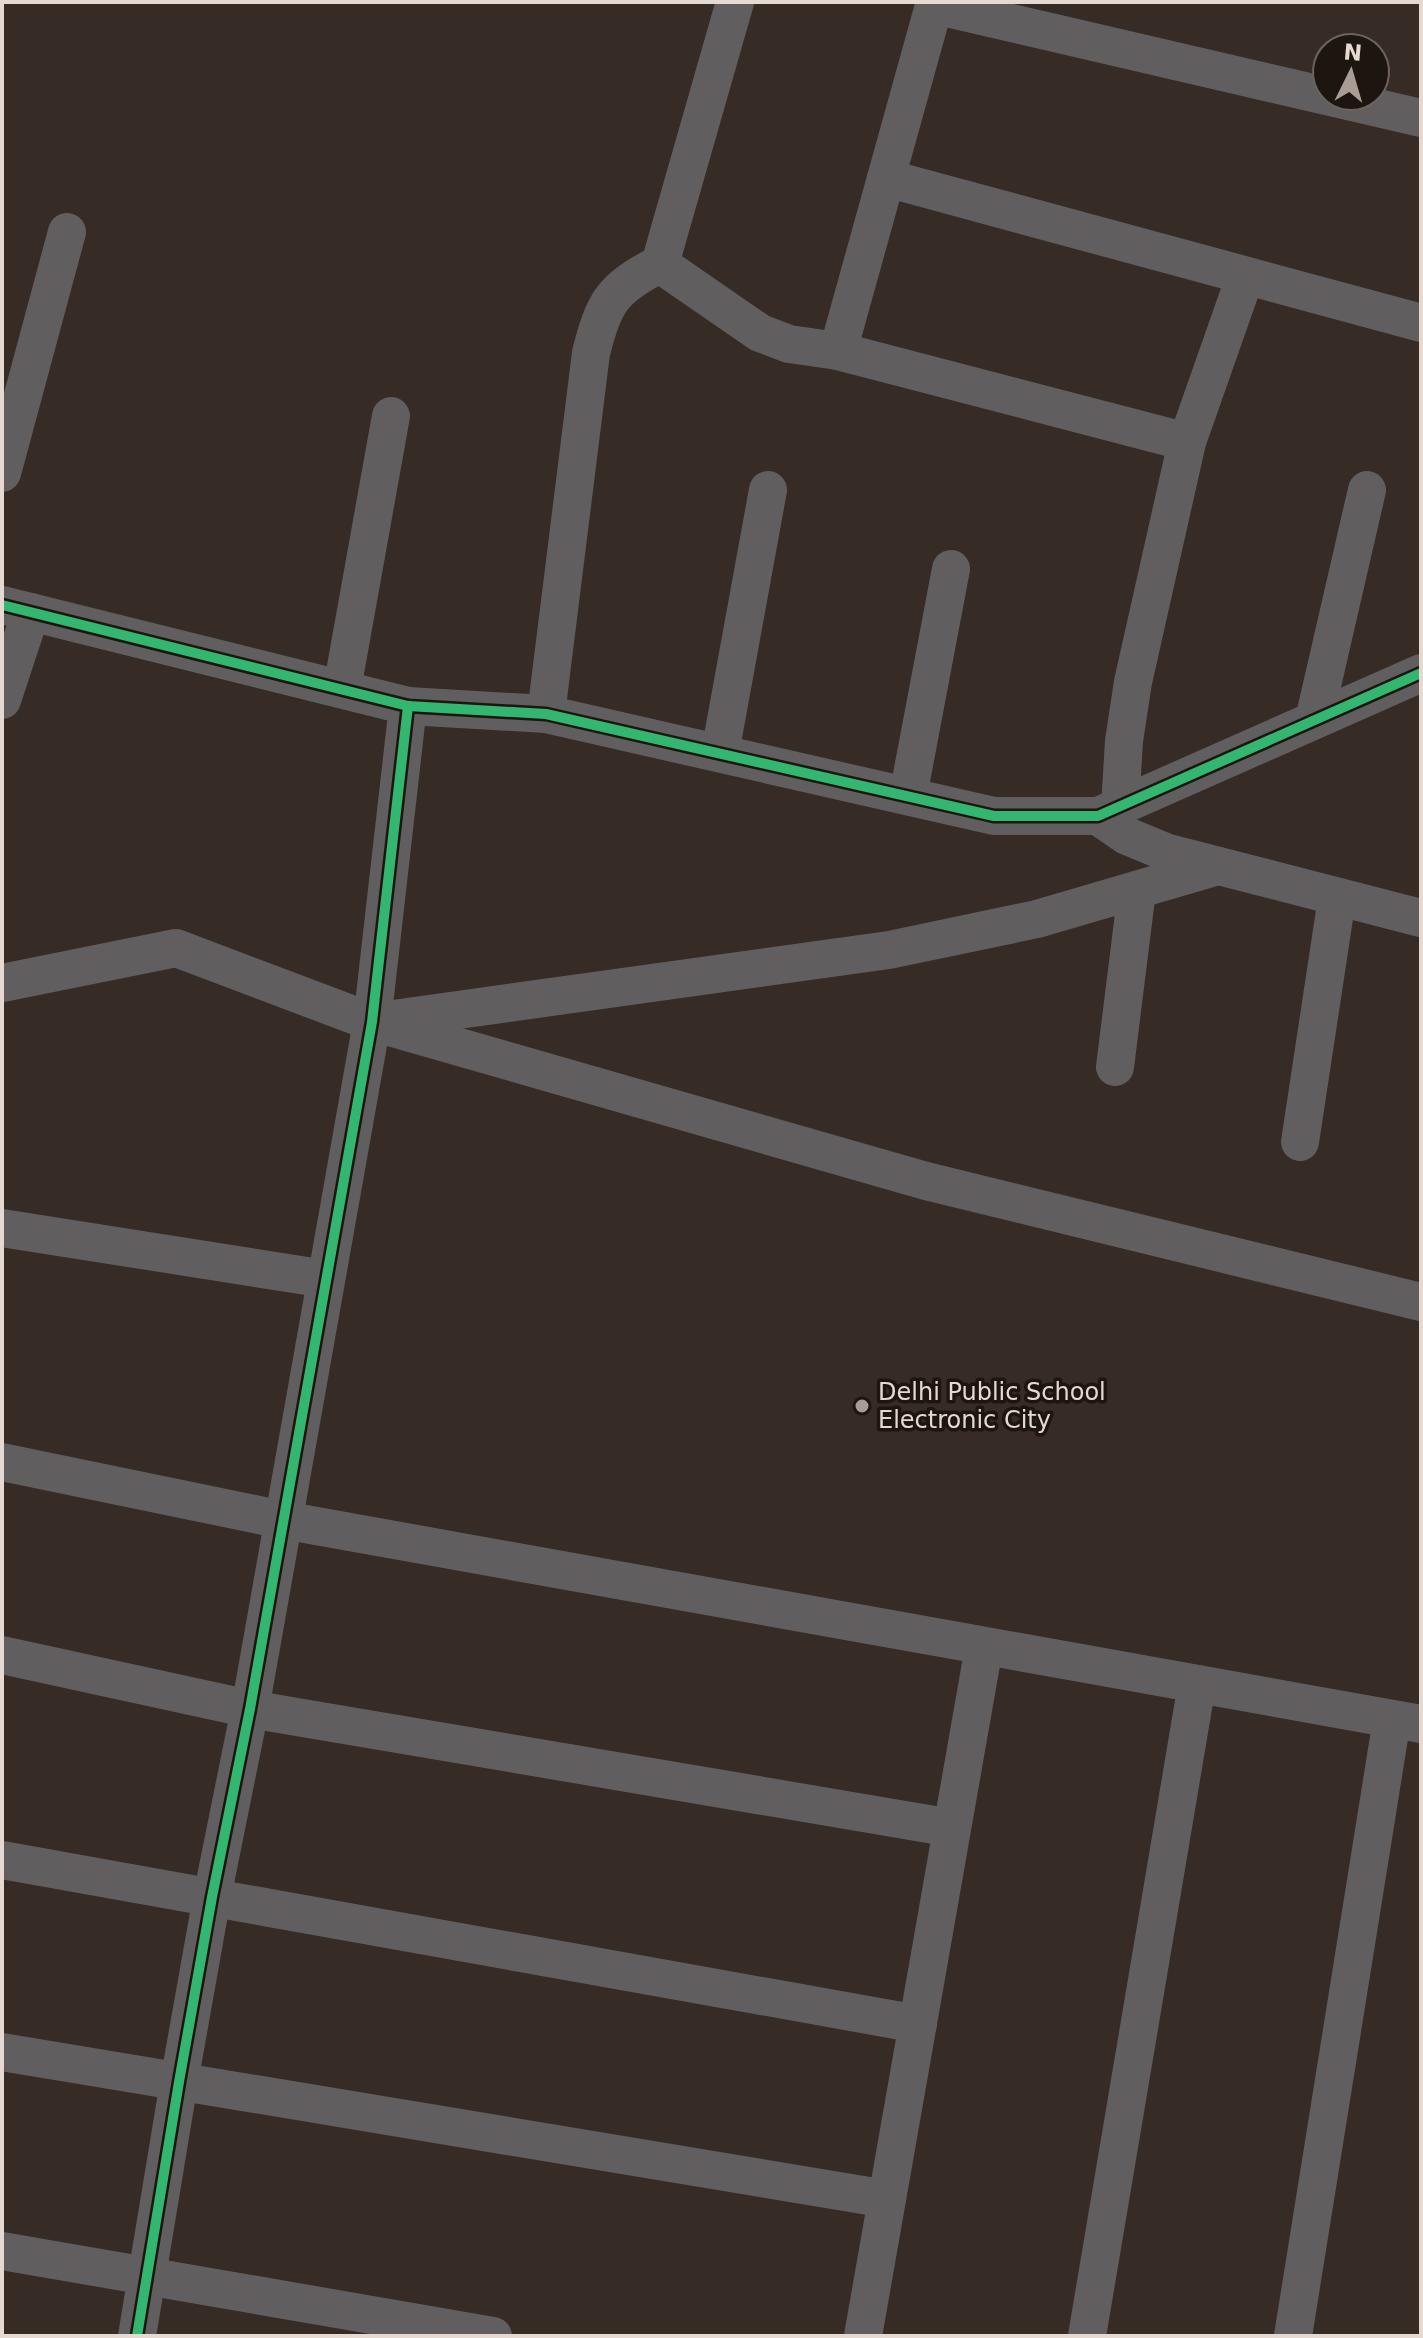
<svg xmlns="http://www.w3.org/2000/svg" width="1423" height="2338" font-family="'DejaVu Sans',sans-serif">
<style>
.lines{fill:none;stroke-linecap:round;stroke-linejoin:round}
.minor{stroke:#615e60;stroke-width:38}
.cycleway-casing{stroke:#1d1510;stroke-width:15}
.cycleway{stroke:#33b770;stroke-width:10}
.poi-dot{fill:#a89c95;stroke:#1d1510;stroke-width:3}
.labels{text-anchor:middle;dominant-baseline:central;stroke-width:7;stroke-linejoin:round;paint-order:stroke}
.poi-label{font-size:24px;fill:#e5d9d1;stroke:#1d1510;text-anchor:start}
</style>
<rect width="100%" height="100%" fill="#362b25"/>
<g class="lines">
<g class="minor">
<polyline points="934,5 1421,118"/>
<polyline points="886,178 1421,323"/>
<polyline points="660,264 760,333 789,344 838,351 1187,442"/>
<polyline points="838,351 935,2"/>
<polyline points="2,473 67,232"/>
<polyline points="2,605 408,706 546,714 994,816 1098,816 1421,673"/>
<polyline points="342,689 391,416"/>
<polyline points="2,700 31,612"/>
<path d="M 546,714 L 591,353 C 604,302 612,288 660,264 L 735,2"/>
<polyline points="1314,720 1367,490"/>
<polyline points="720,753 768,490"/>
<polyline points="908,796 951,569"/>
<polyline points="1120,807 1124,741 1133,682 1187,442 1245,277"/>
<polyline points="1098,816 1127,836 1168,853 1421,918"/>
<polyline points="2,983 176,948 372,1022 926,1181 1421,1302"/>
<polyline points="386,1020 889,950 1037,919 1218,866"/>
<polyline points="1115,1067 1137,890"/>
<polyline points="1300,1142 1337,898"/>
<polyline points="2,1228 326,1279"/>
<polyline points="2,1462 283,1520 1421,1724"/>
<polyline points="2,1655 250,1709 952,1828"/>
<polyline points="2,1860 918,2024"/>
<polyline points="2,2052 887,2199"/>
<polyline points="2,2251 493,2336"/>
<polyline points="137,2336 179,2082 212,1897 250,1709 372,1022 408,706"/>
<polyline points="863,2336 984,1647"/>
<polyline points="1087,2336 1197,1684"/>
<polyline points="1293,2336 1392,1719"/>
</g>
<g class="cycleway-casing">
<g id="cycleway">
<polyline points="2,605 408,706 546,714 994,816 1098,816 1421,673"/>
<polyline points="137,2336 179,2082 212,1897 250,1709 372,1022 408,706"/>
</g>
</g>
<use href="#cycleway" class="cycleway"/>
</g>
<circle class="poi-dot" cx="862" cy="1406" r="8"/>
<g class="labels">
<g class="poi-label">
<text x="878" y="1392">Delhi Public School<tspan x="878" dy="28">Electronic City</tspan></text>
</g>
</g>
<rect width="1423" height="2338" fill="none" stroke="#e5d9d1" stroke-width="8"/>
<g transform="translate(1351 72) rotate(5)"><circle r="38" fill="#1d1510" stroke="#6d635d" stroke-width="2"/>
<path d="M0-6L14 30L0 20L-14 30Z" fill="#a89c95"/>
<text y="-12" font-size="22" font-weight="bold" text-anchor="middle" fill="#e5d9d1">N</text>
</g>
</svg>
